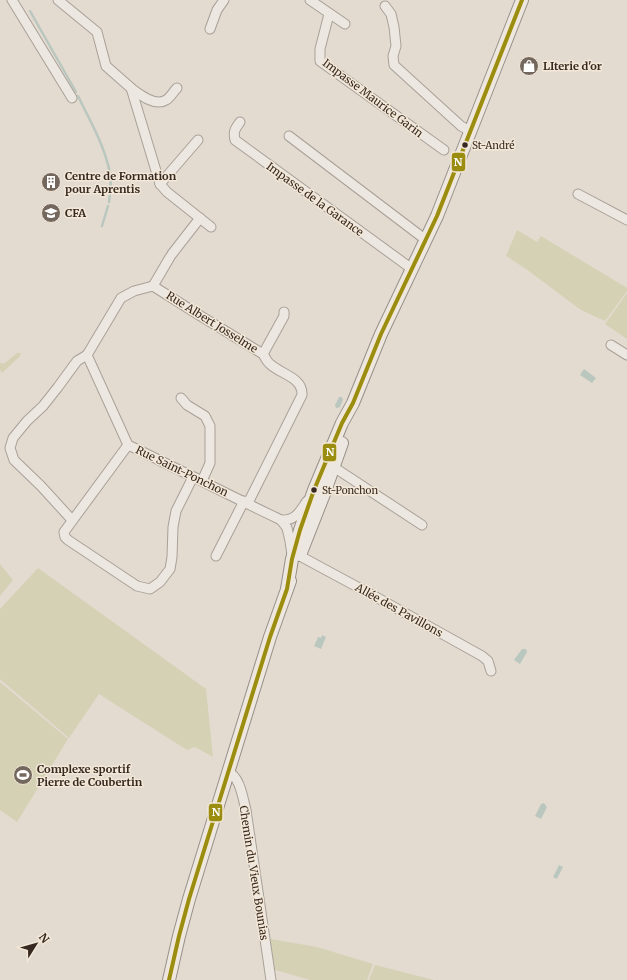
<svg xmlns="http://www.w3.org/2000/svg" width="627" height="980" font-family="Merriweather,serif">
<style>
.green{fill:#d4d1b4}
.water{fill:#bac7be}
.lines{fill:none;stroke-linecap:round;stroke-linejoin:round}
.stream{stroke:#bac7be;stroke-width:2.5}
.street-casing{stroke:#a9a198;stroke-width:11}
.secondary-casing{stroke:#989088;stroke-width:14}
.street{stroke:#ece7e1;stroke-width:9}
.secondary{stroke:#ece7e1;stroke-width:12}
.bus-1-casing{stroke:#f3e8d7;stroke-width:7}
.bus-1{stroke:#9b8d10;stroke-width:4}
.bus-dot{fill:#372921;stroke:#f3e8d7;stroke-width:1.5}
.labels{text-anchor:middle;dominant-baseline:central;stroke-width:3;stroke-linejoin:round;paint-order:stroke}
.bus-label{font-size:10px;fill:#372921;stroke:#f3e8d7;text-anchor:start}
.poi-label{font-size:11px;font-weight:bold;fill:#372921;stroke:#f3e8d7;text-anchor:start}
.street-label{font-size:11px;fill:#372921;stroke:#f3e8d7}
.line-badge{stroke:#f3e8d7;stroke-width:1.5}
.badge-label{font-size:11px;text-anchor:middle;font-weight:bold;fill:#fff}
</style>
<rect width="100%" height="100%" fill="#e3dbd0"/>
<g class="green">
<polygon points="517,230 537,242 541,236 627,288 627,291 605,321 581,310 526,269 506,256"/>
<polygon points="627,293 627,339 605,324"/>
<polygon points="17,353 21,353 19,357 2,373 0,370 0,362 2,364 5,363"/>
<polygon points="0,564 13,580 0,596"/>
<polygon points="38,568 206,689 213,757 195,747 187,750 99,694 69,738 0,679 0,609"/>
<polygon points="0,682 68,739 17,822 0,810"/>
<polygon points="271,939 317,947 373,964 367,980 310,980 272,969 268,940"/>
<polygon points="375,965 434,980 369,980"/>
</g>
<g class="water">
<polygon points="584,369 596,378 592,383 580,375"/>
<polygon points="339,397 342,397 343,400 340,407 337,408 336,408 335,405"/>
<polygon points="322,635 326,637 321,649 314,646 318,637 321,638"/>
<polygon points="522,649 526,649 527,652 520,664 514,660"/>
<polygon points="543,803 545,804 546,806 547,807 541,819 535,816 541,804 542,804"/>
<polygon points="559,865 563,867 557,879 553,877"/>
</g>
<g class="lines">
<g class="stream">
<polyline points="30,11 76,92"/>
<path d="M 78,96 C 89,119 102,141 108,165 C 112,176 111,190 109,202"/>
<polyline points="102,226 108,206"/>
</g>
<g class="street-casing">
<g id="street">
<polyline points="12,0 72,98"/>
<polyline points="58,0 97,32 106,66 131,88 160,184 167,192 211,227"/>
<polyline points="310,0 345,24"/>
<polyline points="385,6 391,14 394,27 396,46 393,56 394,65 461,126 470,131"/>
<polyline points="329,14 320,49 320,61 444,150"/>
<polyline points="210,29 217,10 224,0"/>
<path d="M 131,88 C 139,94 155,107 166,100 C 170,98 173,92 177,88"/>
<path d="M 240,122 C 235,129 233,131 235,140 L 412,269"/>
<polyline points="289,136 426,240"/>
<polyline points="160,184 198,140"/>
<polyline points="578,194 627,220"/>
<polyline points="172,254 200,218"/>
<polyline points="153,286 170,257"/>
<polyline points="611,345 627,355"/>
<polyline points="263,354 284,316 284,312"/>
<path d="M 87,355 L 121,298 L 134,291 L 153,286 L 199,315 L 263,354 C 265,357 267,362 270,364 C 280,374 303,377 302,395 L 248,503"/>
<path d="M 87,355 L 128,445 C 150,455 172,467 194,477 C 223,492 252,506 281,520 C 296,521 300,511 307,501"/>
<polyline points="181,398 187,405 205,416 210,426 210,463 202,481"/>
<polyline points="128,445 64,532 65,537 68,540 137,586 150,589 160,582 170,569 172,557 173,527 176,511 193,477"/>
<polyline points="329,464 422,525"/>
<polyline points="72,520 41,486 14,460 10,448 13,438 27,421 43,406 58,387 77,361 87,355"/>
<polyline points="281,520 287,528 290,541 292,555"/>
<polyline points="216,556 244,501"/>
<polyline points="300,556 376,597 482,656 488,661 491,671"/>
<path d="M 228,772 C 240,776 243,799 246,810 L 271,980"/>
</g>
</g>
<g class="secondary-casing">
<g id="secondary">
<polyline points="300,555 324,494 342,443"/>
<polyline points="287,589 292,559 300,530 314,490 342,423 353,403 381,334 437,216 522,0"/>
<polyline points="169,980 179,936 189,899 270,637 290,581"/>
</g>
</g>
<use href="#street" class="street"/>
<use href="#secondary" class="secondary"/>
<g class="bus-1-casing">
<polyline id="bus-1" points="169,980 179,936 189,899 270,637 287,589 292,559 300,530 314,490 342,423 353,403 381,334 437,216 522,0"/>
</g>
<use href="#bus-1" class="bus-1"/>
</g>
<defs>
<g id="shop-disc" transform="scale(1)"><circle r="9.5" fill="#73675e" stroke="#f3e8d7"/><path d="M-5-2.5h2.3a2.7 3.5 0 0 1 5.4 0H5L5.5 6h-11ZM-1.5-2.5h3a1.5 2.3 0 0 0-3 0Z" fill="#fff"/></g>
<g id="building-disc" transform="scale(1)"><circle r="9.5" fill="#73675e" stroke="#f3e8d7"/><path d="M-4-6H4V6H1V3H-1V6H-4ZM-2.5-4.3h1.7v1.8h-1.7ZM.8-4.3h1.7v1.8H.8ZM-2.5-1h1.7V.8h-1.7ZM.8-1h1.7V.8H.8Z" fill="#fff"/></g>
<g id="school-disc" transform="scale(1)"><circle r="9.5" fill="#73675e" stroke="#f3e8d7"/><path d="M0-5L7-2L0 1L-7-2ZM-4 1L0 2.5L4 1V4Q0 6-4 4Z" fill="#fff"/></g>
<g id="stadium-disc" transform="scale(1)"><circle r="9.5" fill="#73675e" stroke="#f3e8d7"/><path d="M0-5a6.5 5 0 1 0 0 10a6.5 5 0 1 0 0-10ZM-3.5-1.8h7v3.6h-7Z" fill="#fff"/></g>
</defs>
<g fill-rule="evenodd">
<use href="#shop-disc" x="529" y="66"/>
<use href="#building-disc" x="51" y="182"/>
<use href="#school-disc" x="51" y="213"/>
<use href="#stadium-disc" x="23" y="775"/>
</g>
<g class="bus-dot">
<circle cx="465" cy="145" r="3.5"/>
<circle cx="314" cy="490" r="3.5"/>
</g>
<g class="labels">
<g class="bus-label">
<text x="472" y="145">St-André</text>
<text x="322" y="490">St-Ponchon</text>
</g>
<g class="poi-label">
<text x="543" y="66">LIterie d'or</text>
<text x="65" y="176">Centre de Formation<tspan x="65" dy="13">pour Aprentis</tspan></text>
<text x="65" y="213">CFA</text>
<text x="37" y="769">Complexe sportif<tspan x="37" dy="13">Pierre de Coubertin</tspan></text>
</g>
<g class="street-label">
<text transform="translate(373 98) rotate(37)">Impasse Maurice Garin</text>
<text transform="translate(315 199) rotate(36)">Impasse de la Garance</text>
<text transform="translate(212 322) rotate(32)">Rue Albert Josselme</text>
<text transform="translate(182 471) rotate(26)">Rue Saint-Ponchon</text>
<text transform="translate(399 610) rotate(29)">Allée des Pavillons</text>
<text transform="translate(254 873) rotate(81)">Chemin du Vieux Bounias</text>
</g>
</g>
<g class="line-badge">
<rect x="451" y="152" width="15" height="20" rx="4" fill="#9b8d10"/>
<rect x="322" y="443" width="15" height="19" rx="4" fill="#9b8d10"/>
<rect x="208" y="803" width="15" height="19" rx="4" fill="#9b8d10"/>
</g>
<g class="badge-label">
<text x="458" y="166">N</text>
<text x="330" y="456">N</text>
<text x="216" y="816">N</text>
</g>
<g transform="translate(36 944) rotate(53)" stroke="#f3e8d7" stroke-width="3" paint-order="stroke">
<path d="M0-3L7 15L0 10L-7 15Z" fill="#372921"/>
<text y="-6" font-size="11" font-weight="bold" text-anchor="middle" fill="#372921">N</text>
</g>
</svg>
